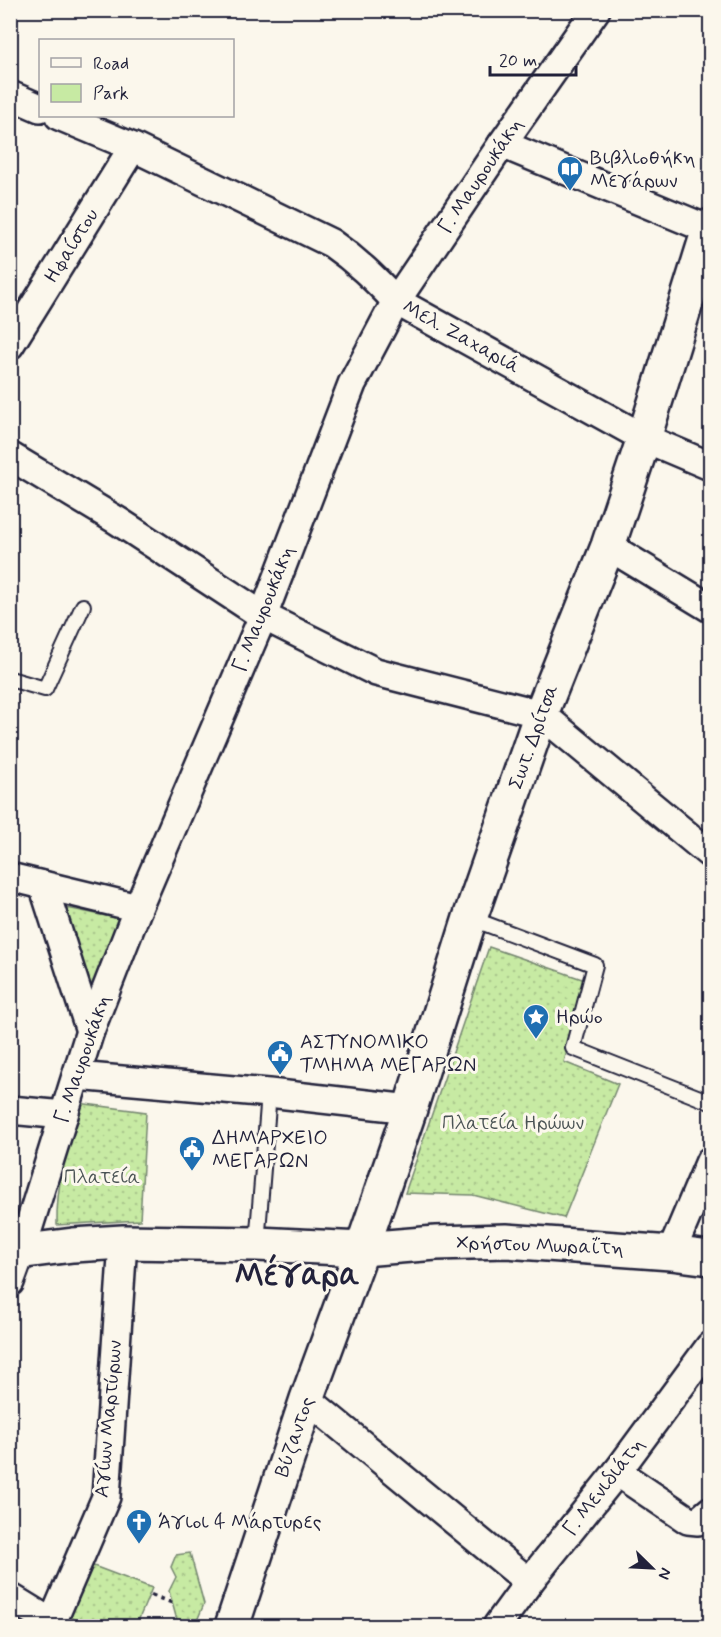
<svg xmlns="http://www.w3.org/2000/svg" width="721" height="1637" font-family="Mynerve,sans-serif">
<style>
.green{fill:url(#green-dots);stroke:#74866f;stroke-width:1.5}
.lines{fill:none;stroke-linecap:round;stroke-linejoin:round}
.lane-casing{stroke:#22223b;stroke-width:18}
.street-casing{stroke:#22223b;stroke-width:32}
.secondary-casing{stroke:#22223b;stroke-width:38}
.path{stroke:#22223b;stroke-width:4;stroke-dasharray:4.5 4.5;stroke-linecap:butt}
.lane{stroke:#fbf7ec;stroke-width:14}
.street{stroke:#fbf7ec;stroke-width:27}
.secondary{stroke:#fbf7ec;stroke-width:33}
.labels{text-anchor:middle;dominant-baseline:central;stroke-width:6;stroke-linejoin:round;paint-order:stroke}
.poi-label{font-size:20px;fill:#22223b;stroke:#fbf7ec;text-anchor:start}
.street-label{font-size:20px;fill:#22223b;stroke:#fbf7ec}
.park-label{font-size:20px;fill:#4b5455;stroke:#fbf7ec}
.town-label{font-size:32px;font-weight:bold;fill:#22223b;stroke:#fbf7ec}
</style>
<defs>
<pattern id="green-dots" width="8" height="8" patternUnits="userSpaceOnUse" patternTransform="scale(1.5)"><rect width="8" height="8" fill="#c7eaa3"/><path d="M2 2h.1M6 6h.1" fill="none" stroke="#abc88d" stroke-width="1.8" stroke-linecap="round"/></pattern>
</defs>
<rect width="100%" height="100%" fill="#fbf7ec"/>
<filter id="ink" filterUnits="userSpaceOnUse"><feTurbulence type="fractalNoise" baseFrequency=".0167" numOctaves="2"/><feDisplacementMap in="SourceGraphic" scale="12" xChannelSelector="R" yChannelSelector="G"/><feConvolveMatrix kernelMatrix="1 2 1 2 8 2 1 2 1" color-interpolation-filters="sRGB"/></filter>
<g filter="url(#ink)">
<g class="green">
<polygon points="62,907 131,921 101,997 87,995"/>
<polygon points="489,947 585,980 564,1062 618,1084 564,1218 473,1195 405,1193"/>
<path d="M 78,1103 L 146,1112 L 140,1220 L 57,1225 C 56,1185 67,1141 78,1103 Z"/>
<polygon points="190,1553 204,1604 196,1623 178,1624 169,1591 176,1577 171,1567 176,1555"/>
<polygon points="91,1565 152,1588 136,1626 86,1626 69,1616"/>
</g>
<g class="lines">
<g class="lane-casing">
<g id="lane">
<polyline points="10,679 45,689 83,606"/>
<polyline points="470,918 595,965 573,1048 710,1102"/>
<polyline points="257,1244 269,1093"/>
</g>
</g>
<g class="street-casing">
<g id="street">
<polyline points="10,95 40,108"/>
<path d="M 59,116 L 133,147 L 331,243 C 357,261 374,278 396,301 L 644,438 L 710,466"/>
<polyline points="502,144 710,230"/>
<polyline points="10,345 133,147"/>
<polyline points="10,456 118,521 263,616 376,672 541,714 710,854"/>
<polyline points="608,546 710,608"/>
<polyline points="10,877 138,908"/>
<polyline points="43,885 90,1031"/>
<polyline points="77,1076 269,1093 410,1109"/>
<polyline points="10,1110 64,1115"/>
<polyline points="671,1253 710,1161"/>
<polyline points="10,1282 21,1252 90,1031 138,908 263,616 352,384 396,301 502,144 596,10"/>
<polyline points="307,1399 529,1582"/>
<polyline points="617,1472 688,1520 698,1521 710,1511"/>
<polyline points="10,1597 57,1626"/>
<polyline points="52,1623 106,1497 123,1242"/>
<polyline points="497,1626 529,1582 617,1472 710,1346"/>
</g>
</g>
<g class="secondary-casing">
<g id="secondary">
<polyline points="10,1253 73,1245 123,1242 257,1244 362,1249 436,1243 506,1241 671,1253 710,1258"/>
<polyline points="232,1626 307,1399 362,1249 410,1109 470,918 541,714 608,546 644,438 710,226"/>
</g>
</g>
<polyline class="path" points="151,1595 173,1603"/>
<use href="#lane" class="lane"/>
<use href="#street" class="street"/>
<use href="#secondary" class="secondary"/>
</g>
</g>
<defs>
<g id="library-pin" transform="scale(1.35)"><path d="M0 17L-7.5 6A9.5 9.5 0 1 1 7.5 6Z" fill="#1f6fb2" stroke="#fbf7ec"/><path d="M-6-4Q-3-5.5-.7-3.5V5Q-3 3-6 4ZM6-4Q3-5.5 .7-3.5V5Q3 3 6 4Z" fill="#fff"/></g>
<g id="sight-pin" transform="scale(1.35)"><path d="M0 17L-7.5 6A9.5 9.5 0 1 1 7.5 6Z" fill="#1f6fb2" stroke="#fbf7ec"/><path d="M0-6L1.8-2.2L6-1.7L2.9 1.2L3.7 5.4L0 3.3L-3.7 5.4L-2.9 1.2L-6-1.7L-1.8-2.2Z" fill="#fff"/></g>
<g id="civic-pin" transform="scale(1.35)"><path d="M0 17L-7.5 6A9.5 9.5 0 1 1 7.5 6Z" fill="#1f6fb2" stroke="#fbf7ec"/><path d="M-.6-6.5H3V-4.5H.6V-3L4-1V1h2V6H-6V1h2V-1L-.6-3ZM-1.2 2.5V6h2.4V2.5Z" fill="#fff"/></g>
<g id="church-pin" transform="scale(1.35)"><path d="M0 17L-7.5 6A9.5 9.5 0 1 1 7.5 6Z" fill="#1f6fb2" stroke="#fbf7ec"/><path d="M-1.2-6h2.4v3.5h3.3v2.4h-3.3V6h-2.4V-.1h-3.3v-2.4h3.3Z" fill="#fff"/></g>
</defs>
<g fill-rule="evenodd">
<use href="#library-pin" x="570" y="169"/>
<use href="#sight-pin" x="536" y="1017"/>
<use href="#civic-pin" x="280" y="1053"/>
<use href="#civic-pin" x="192" y="1149"/>
<use href="#church-pin" x="139" y="1522"/>
</g>
<g class="labels">
<g class="poi-label">
<text x="590" y="158">Βιβλιοθήκη<tspan x="590" dy="23">Μεγάρων</tspan></text>
<text x="556" y="1017">Ηρώο</text>
<text x="300" y="1042">ΑΣΤΥΝΟΜΙΚΟ<tspan x="300" dy="23">ΤΜΗΜΑ ΜΕΓΑΡΩΝ</tspan></text>
<text x="212" y="1138">ΔΗΜΑΡΧΕΙΟ<tspan x="212" dy="23">ΜΕΓΑΡΩΝ</tspan></text>
<text x="158" y="1522">Άγιοι 4 Μάρτυρες</text>
</g>
<g class="street-label">
<text transform="translate(481 176) rotate(-56)">Γ. Μαυρουκάκη</text>
<text transform="translate(72 246) rotate(-58)">Ηφαίστου</text>
<text transform="translate(461 337) rotate(29)">Μελ. Ζαχαριά</text>
<text transform="translate(264 609) rotate(-68)">Γ. Μαυρουκάκη</text>
<text transform="translate(534 737) rotate(-70)">Σωτ. Δρίτσα</text>
<text transform="translate(83 1059) rotate(-71)">Γ. Μαυρουκάκη</text>
<text transform="translate(540 1246) rotate(2)">Χρήστου Μωραΐτη</text>
<text transform="translate(109 1419) rotate(-85)">Αγίων Μαρτύρων</text>
<text transform="translate(295 1437) rotate(-71)">Βύζαντος</text>
<text transform="translate(604 1487) rotate(-52)">Γ. Μενιδιάτη</text>
</g>
<g class="park-label">
<text x="513" y="1123">Πλατεία Ηρώων</text>
<text x="102" y="1177">Πλατεία</text>
</g>
<g class="town-label">
<text x="297" y="1276">Μέγαρα</text>
</g>
</g>
<rect width="721" height="1637" fill="none" stroke="#fbf7ec" stroke-width="36"/>
<rect x="18" y="18" width="685" height="1601" fill="none" stroke="#22223b" stroke-width="2" filter="url(#ink)"/>
<rect x="39" y="39" width="195" height="78" fill="#fbf7ec" stroke="#a4a2a5" stroke-width="1.5"/>
<rect x="51" y="58" width="30" height="9" fill="#fbf7ec" stroke="#a4a2a5" stroke-width="1.5"/>
<text x="93" y="69" font-size="18" fill="#22223b">Road</text>
<rect x="51" y="84" width="30" height="18" fill="#c7eaa3" stroke="#a4a2a5" stroke-width="1.5"/>
<text x="93" y="99" font-size="18" fill="#22223b">Park</text>
<g transform="translate(652 1568) rotate(114)" stroke="#fbf7ec" stroke-width="4.5" paint-order="stroke">
<path d="M0-4.5L10 22L0 15L-10 22Z" fill="#22223b"/>
<text y="-9" font-size="16" font-weight="bold" text-anchor="middle" fill="#22223b">N</text>
</g>
<path d="M490 66v9h86v-9" fill="none" stroke="#22223b" stroke-width="3"/>
<text x="499" y="66" font-size="18" fill="#22223b" stroke="#fbf7ec" stroke-width="4.5" paint-order="stroke">20 m</text>
</svg>
